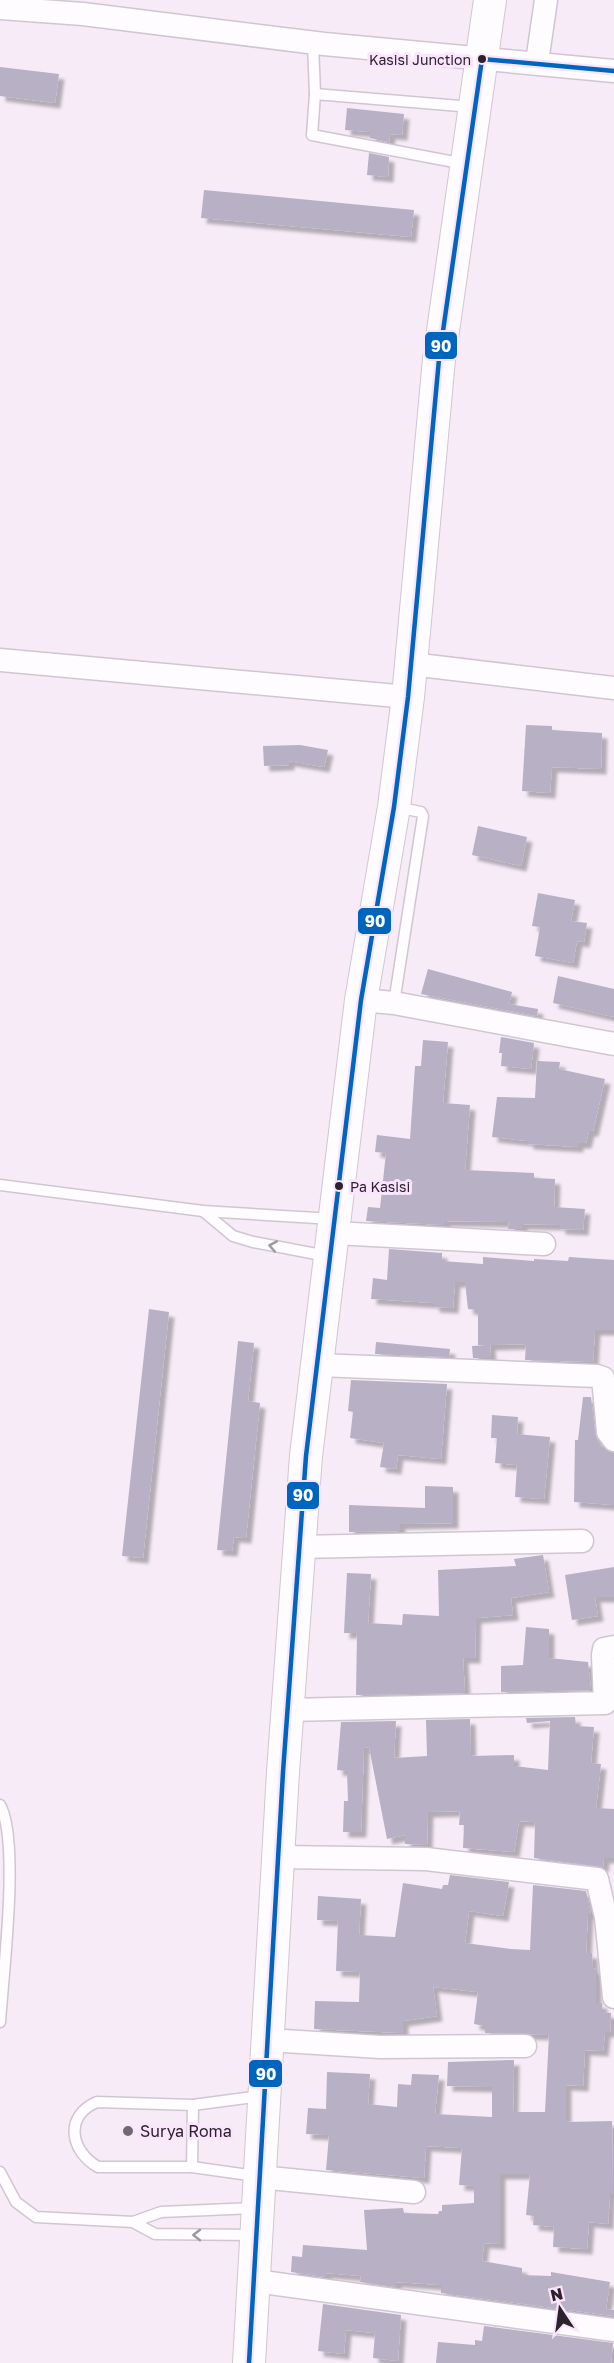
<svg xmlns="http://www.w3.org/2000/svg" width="614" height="2363" font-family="'Golos Text',sans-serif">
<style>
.building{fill:#b8b0c5;filter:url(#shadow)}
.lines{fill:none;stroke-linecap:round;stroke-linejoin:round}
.lane-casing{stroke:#d0c6d2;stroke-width:13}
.street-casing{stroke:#d0c6d2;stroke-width:25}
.secondary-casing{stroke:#d0c6d2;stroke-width:34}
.lane{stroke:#fefcfe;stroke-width:10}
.street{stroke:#fefcfe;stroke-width:22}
.secondary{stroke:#fefcfe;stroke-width:32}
.bus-1-casing{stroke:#fae5fd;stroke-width:9}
.bus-1{stroke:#0065bd;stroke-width:4.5}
.oneway{stroke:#9f9aa0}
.bus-dot{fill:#2b222d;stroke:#fae5fd;stroke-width:2}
.poi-dot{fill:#726874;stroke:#fae5fd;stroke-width:2}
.labels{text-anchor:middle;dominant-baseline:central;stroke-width:6;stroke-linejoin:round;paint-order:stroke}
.bus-label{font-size:14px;fill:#2b222d;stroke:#fae5fd;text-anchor:end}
.poi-label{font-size:16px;fill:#2b222d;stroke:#fae5fd;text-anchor:start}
.line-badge{stroke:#fae5fd;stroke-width:2}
.badge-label{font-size:16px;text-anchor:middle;font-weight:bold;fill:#fff}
</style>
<defs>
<filter id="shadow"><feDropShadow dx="5.5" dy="5.5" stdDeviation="1.5" flood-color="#0004"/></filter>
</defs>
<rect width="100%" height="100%" fill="#f6ebf7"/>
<g class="building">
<polygon points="0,67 59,74 55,103 0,96"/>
<polygon points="347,108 404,114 402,135 390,134 389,142 370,138 370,132 345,130"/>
<polygon points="369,153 389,157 388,177 367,175"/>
<polygon points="204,190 414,210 411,237 201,218"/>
<polygon points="526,725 552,726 552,730 602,733 601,769 552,767 550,793 522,791"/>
<polygon points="300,745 328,750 324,767 289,761 289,765 264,766 263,746"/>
<polygon points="478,826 527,837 521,866 472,855"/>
<polygon points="538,893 575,900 571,921 587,923 584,942 577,941 573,963 535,956 540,927 532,926"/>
<polygon points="428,969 512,992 509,1004 538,1009 537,1016 421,994"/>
<polygon points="558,976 614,989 614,1017 553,1003"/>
<polygon points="501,1037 534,1043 531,1069 501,1066 502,1053 499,1053"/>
<polygon points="423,1040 448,1042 443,1103 470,1105 465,1170 534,1173 534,1178 555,1179 554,1207 585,1209 583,1230 560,1229 560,1225 522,1224 522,1229 508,1229 509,1222 445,1221 445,1225 366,1221 368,1207 380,1208 386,1153 375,1152 377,1135 410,1139 415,1066 421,1066"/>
<polygon points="537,1061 560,1062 559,1069 605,1079 593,1131 589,1131 586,1143 578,1143 578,1147 528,1144 528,1141 492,1137 497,1097 535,1098"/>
<polygon points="389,1249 442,1253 442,1261 483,1264 483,1257 534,1261 534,1259 568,1261 569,1257 614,1260 614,1330 595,1330 593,1362 525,1360 526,1344 490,1345 491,1358 473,1358 472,1346 487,1345 478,1345 478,1310 468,1309 465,1282 455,1282 453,1308 434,1307 434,1303 371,1299 373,1278 387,1280"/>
<polygon points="149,1309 169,1312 143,1558 122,1556"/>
<polygon points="238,1341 254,1343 248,1401 260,1403 246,1538 234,1537 232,1551 217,1550"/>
<polygon points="376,1342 450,1349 449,1357 375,1354"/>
<polygon points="351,1380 447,1384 441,1459 398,1455 396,1469 380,1467 384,1443 350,1438 353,1412 348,1411"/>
<polygon points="583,1397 591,1397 595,1433 599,1444 614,1453 614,1505 574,1502 575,1440 578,1440"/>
<polygon points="492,1415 518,1417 517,1434 550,1437 544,1499 515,1497 517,1465 495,1463 497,1438 491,1438"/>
<polygon points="425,1486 453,1487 453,1523 400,1524 400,1531 349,1532 349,1505 425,1508"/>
<polygon points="543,1555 549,1592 511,1598 513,1615 476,1618 475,1658 463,1658 465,1693 356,1695 357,1633 344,1633 347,1573 371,1574 368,1623 402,1625 403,1614 439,1616 438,1570 516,1566 514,1559"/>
<polygon points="614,1567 614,1597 595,1597 598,1616 572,1620 565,1575"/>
<polygon points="526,1627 549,1629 549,1658 588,1662 591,1690 501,1692 501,1666 523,1665"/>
<polygon points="575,1717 576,1726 594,1727 591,1763 601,1764 596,1808 614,1809 614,1858 604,1858 603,1867 534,1858 535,1822 519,1821 514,1852 463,1848 464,1825 459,1825 460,1811 428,1812 427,1845 405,1844 405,1835 387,1839 369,1747 364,1748 361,1832 343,1832 344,1801 348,1801 347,1771 337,1770 341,1722 396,1721 394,1758 427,1756 426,1720 470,1719 471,1756 514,1755 514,1766 548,1770 550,1721 527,1723 526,1718"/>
<polygon points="450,1875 509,1882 503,1916 469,1911 465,1943 511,1949 530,1950 533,1885 586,1891 591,1914 588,1914 586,1953 592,1953 593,1968 596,1969 596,2003 602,2003 602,2012 611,2013 610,2032 605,2032 603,2051 585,2050 583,2086 566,2085 566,2122 612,2121 613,2194 610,2194 608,2224 589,2222 587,2249 553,2247 554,2227 533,2225 534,2216 526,2215 530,2174 500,2174 500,2244 484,2243 482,2261 522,2268 522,2275 551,2276 551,2272 610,2282 606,2309 614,2310 614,2316 441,2293 441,2285 396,2282 396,2287 360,2282 361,2276 326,2273 326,2277 291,2272 292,2256 302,2257 303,2245 367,2250 364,2210 403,2208 404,2213 438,2214 439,2211 442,2211 442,2205 474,2203 474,2186 459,2185 462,2148 426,2146 424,2178 326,2170 329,2135 306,2134 308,2108 326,2109 327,2072 370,2074 368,2104 397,2107 398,2084 411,2085 412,2074 439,2075 435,2114 492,2117 492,2087 447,2086 448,2062 514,2060 513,2112 545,2112 549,2035 485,2033 485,2026 474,2024 478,1992 433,1987 437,2016 403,2021 403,2033 314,2029 315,2001 359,2002 360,1972 336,1971 338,1921 317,1920 318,1896 361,1899 359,1935 395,1937 403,1883 442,1889 443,1885 448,1885"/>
<polygon points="323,2304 401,2315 398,2361 373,2358 375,2333 346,2330 344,2354 318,2351"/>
<polygon points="484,2326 613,2343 611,2363 436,2363 438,2342 475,2345 475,2340 482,2341"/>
</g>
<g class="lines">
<g class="lane-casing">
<g id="lane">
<polyline points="313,43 315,94"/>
<polyline points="465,164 312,135 315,94 472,107"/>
<polyline points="394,1003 423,816 421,812 396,807"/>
<polyline points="0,1185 203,1211 333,1219"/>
<polyline points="203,1211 233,1236 253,1242 327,1256"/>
<path d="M 0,1805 C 20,1840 3,1975 0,2022"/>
<polyline points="192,2167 193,2105"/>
<polyline points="0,2172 16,2202 36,2217 133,2222 161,2212 254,2208"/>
<path d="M 256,2176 L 192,2167 L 98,2167 C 70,2151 64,2116 97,2102 L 193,2105 L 261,2096"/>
<polyline points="133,2222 155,2234 253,2235"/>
</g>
</g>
<g class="street-casing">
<g id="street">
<polyline points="0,8 83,14 324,44 614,71"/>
<polyline points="537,62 546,0"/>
<polyline points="0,660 408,697"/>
<polyline points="411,664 614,688"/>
<polyline points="361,1000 394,1003 614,1044"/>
<polyline points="334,1233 544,1244"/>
<polyline points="318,1365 597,1376 603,1378 608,1432 614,1440"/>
<polyline points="300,1547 582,1541"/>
<polyline points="288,1710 605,1703 603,1655 604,1649 614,1647"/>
<polyline points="280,1857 426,1859 597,1879 606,1917 614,1997"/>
<polyline points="268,2040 380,2047 525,2046"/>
<polyline points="259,2177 414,2192"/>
<polyline points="255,2281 614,2330"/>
</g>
</g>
<g class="secondary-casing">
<polyline id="secondary" points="249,2363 283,1772 306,1456 361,1000 394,807 408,697 439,359 490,0"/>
</g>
<use href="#lane" class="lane"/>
<use href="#street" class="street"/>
<use href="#secondary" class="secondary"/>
<g class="bus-1-casing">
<g id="bus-1">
<polyline points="482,59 614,71"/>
<polyline points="249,2363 283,1772 306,1456 361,1000 394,807 408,697 439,359 482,59"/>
</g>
</g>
<use href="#bus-1" class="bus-1"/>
</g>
<defs><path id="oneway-chevron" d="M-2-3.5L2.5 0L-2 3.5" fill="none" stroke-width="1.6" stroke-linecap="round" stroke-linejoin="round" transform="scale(1.5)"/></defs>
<g class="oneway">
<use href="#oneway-chevron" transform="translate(273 1246) rotate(-170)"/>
<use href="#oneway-chevron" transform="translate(197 2235) rotate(180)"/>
</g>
<g class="bus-dot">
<circle cx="482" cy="59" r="5"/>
<circle cx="339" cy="1186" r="5"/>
</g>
<circle class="poi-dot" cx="128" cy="2131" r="6"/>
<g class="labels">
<g class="bus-label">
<text x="471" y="59">Kasisi Junction</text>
<text x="350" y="1186" text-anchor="start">Pa Kasisi</text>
</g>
<g class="poi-label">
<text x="140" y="2131">Surya Roma</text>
</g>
</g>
<g class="line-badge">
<rect x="424" y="331" width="34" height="29" rx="6" fill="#0065bd"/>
<rect x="357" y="907" width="35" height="28" rx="6" fill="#0065bd"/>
<rect x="286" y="1481" width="34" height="29" rx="6" fill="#0065bd"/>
<rect x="248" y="2059" width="35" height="29" rx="6" fill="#0065bd"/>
</g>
<g class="badge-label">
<text x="441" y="352">90</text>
<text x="375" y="927">90</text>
<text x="303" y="1501">90</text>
<text x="266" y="2080">90</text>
</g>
<g transform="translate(560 2309) rotate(347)" stroke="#fae5fd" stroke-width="4.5" paint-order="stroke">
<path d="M0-4.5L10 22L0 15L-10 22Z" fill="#2b222d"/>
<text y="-9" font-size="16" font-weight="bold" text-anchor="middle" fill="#2b222d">N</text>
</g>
</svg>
